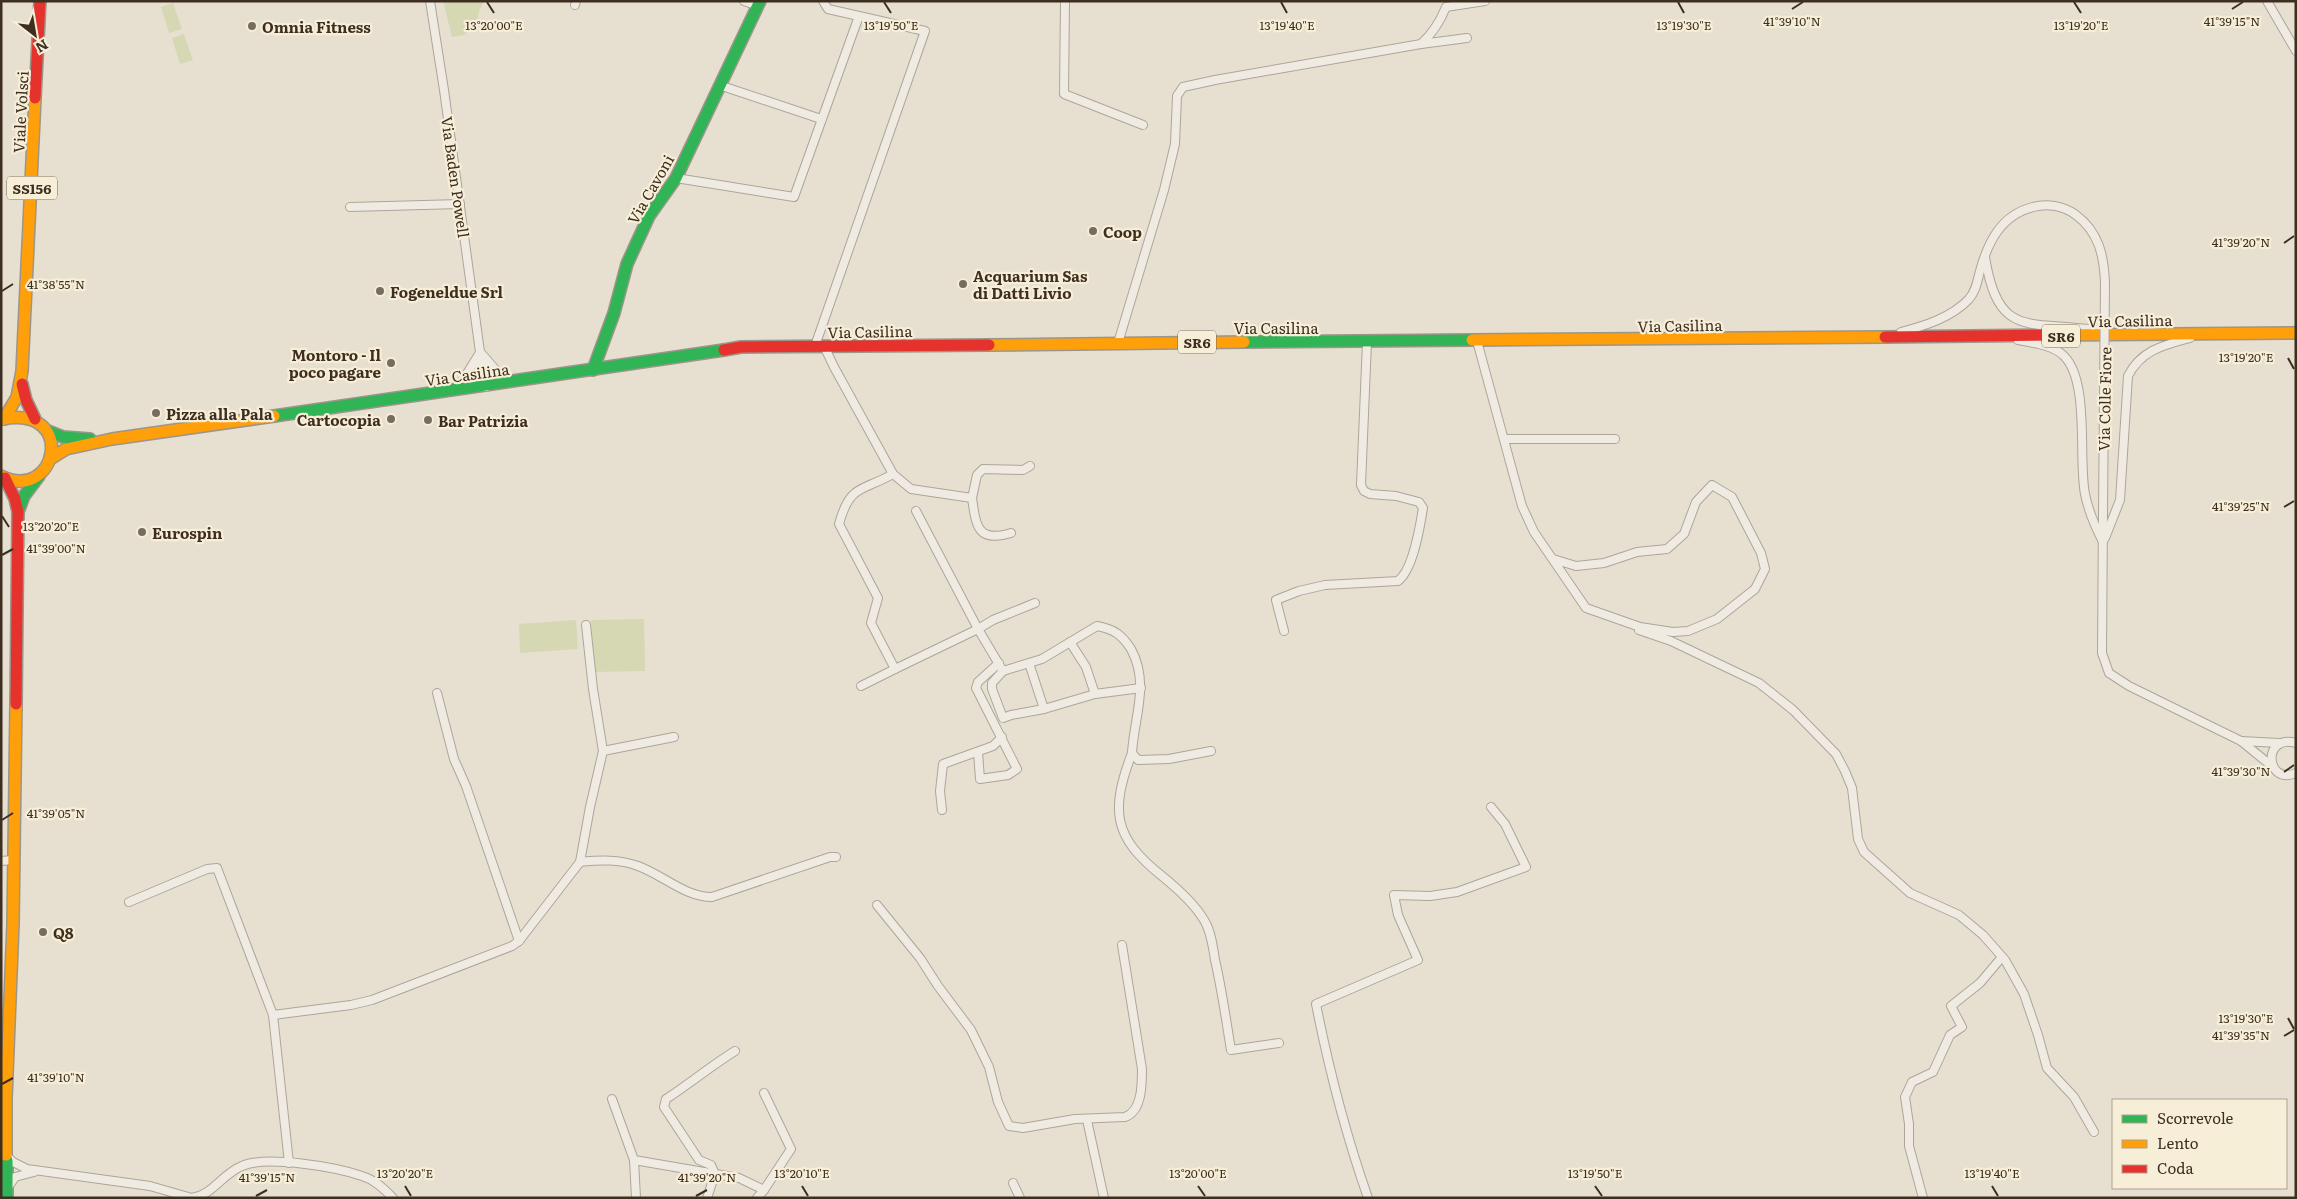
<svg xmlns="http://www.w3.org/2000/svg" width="2297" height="1199" font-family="Literata,serif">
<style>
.green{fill:#d6d7b3}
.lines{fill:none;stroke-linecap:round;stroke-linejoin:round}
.street-casing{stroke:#ada599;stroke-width:10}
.fast-casing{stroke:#9c958a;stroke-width:14}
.slow-casing{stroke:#9c958a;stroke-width:14}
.jam-casing{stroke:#9c958a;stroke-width:14}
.street{stroke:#efebe3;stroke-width:8}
.fast{stroke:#30b455;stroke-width:11}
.slow{stroke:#ff9f0a;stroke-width:11}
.jam{stroke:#e5322d;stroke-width:11}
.street-bridge-casing{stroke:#ada599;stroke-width:10;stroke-linecap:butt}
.street-bridge{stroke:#efebe3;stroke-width:8}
.ticks{fill:none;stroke:#3d2e20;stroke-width:2}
.poi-dot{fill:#786c5e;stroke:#f7eed8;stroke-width:2}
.labels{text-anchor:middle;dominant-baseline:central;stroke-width:4.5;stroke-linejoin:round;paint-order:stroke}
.shield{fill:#f7eed8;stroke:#756857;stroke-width:1}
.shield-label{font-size:14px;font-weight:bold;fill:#3d2e20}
.poi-label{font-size:15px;font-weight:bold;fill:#3d2e20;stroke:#f7eed8;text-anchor:start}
.street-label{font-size:15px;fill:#3d2e20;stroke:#f7eed8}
.ticks-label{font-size:12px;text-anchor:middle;fill:#3d2e20;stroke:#f7eed8;stroke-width:4.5;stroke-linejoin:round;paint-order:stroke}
</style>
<rect width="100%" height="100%" fill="#e7e0d1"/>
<g class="green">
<polygon points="443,1 484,1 479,11 477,26 464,35 452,37"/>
<polygon points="173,3 182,29 169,33 161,7"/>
<polygon points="184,34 193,60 180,64 172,38"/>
<polygon points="644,619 645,671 593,672 591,620"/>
<polygon points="576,620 578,649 520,653 519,624"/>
</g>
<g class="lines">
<g class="street-casing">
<g id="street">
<polyline points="430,1 444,90 480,352 480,379 486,387"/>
<polyline points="744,1 758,6"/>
<polyline points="1065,1 1064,94 1143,125"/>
<polyline points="2267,1 2296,51"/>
<polyline points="575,5 576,1"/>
<polyline points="1421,44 1467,38"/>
<polyline points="719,85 821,119"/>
<polyline points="676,178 794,197 859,16"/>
<polyline points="350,207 460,204"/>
<path d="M 1985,257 C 1998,340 2030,320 2096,330"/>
<path d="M 1901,332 C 1924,326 1951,318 1969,299 C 1976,291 1977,282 1980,271 C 1988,242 2001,215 2033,207 C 2048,203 2064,206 2076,215 C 2099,232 2104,256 2105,283"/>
<path d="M 2018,340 C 2033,343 2053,345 2064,356 C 2090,382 2078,459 2085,494 C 2088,510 2095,526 2102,540"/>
<polyline points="1477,341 1522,506 1534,532 1586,608 1640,627 1673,632 1688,631 1717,619 1755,589 1765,569 1761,553 1732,497 1712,485 1696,502 1684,534 1667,549 1637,552 1604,563 1576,566 1553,559"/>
<path d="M 1118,343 L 1164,190 L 1175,144 L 1177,96 L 1183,87 L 1215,80 L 1421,44 C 1433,33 1440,22 1446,7 L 1485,1"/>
<polyline points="815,346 925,31 828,9 823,1"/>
<path d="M 824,346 L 834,367 L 893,474 C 861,492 850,484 839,524 L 878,598 L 871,623 L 895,669 L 978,629 L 1003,671 L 1042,659 L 1097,626 C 1114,629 1122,635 1131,649 C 1150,684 1134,717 1132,753 L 1138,760 L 1169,759 L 1211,751"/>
<polyline points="480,352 501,376 511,381"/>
<polyline points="483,360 487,378 486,387"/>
<polyline points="454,390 463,380 479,354"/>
<polyline points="1505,439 1615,439"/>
<path d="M 893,474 L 911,489 L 972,498 C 976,527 978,543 1011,533"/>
<polyline points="972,498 977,475 983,469 1023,470 1030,466"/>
<polyline points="916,511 978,629 993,620 1035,603"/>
<polyline points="2103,514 2102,653 2109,673 2129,686 2241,741 2273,767"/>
<path d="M 2105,538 L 2120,500 L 2128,376 C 2141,350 2164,345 2190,338"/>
<polyline points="586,625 593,689 603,751 674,737"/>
<polyline points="1639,630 1671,641 1759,683 1793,710 1836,754 1845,771 1852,788 1858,839 1864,852 1910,893 1959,915 1983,935 2005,960 2024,994 2038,1035 2047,1068 2074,1097 2094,1132"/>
<path d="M 1284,631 L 1276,600 L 1299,591 L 1325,585 L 1398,581 C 1413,570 1420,527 1423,508 L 1419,502 L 1396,496 L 1370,494 L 1364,491 L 1361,485 L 1367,342"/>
<polyline points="1070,642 1086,667 1095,694 1141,688"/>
<polyline points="1029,663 1044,709 1095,694"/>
<polyline points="1003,671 992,683 992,689 1003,718 1011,715 1044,709"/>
<polyline points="861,686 895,669"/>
<polyline points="437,693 454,759 466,786 519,941"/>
<polyline points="2241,741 2279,743"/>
<path d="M 2296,743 C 2262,733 2265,786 2296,773"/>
<polyline points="978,752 980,779 1008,775 1017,769 976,688 978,682 999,663"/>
<path d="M 1132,753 C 1110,811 1113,837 1162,876 C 1178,889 1194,903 1204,920 C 1211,931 1213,947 1215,960 C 1222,990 1226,1020 1231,1050 L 1279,1043"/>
<polyline points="942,810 940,791 943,764 993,746 1002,737"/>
<polyline points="1,861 13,860"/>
<path d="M 580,862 C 600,860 619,859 638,866 C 663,875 685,897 712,897 L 830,857 L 836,857"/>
<polyline points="129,902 207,869 217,868 273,1015"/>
<path d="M 877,905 L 920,958 L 938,986 L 971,1030 L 989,1067 L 998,1102 L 1009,1126 L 1023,1128 L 1075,1119 L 1125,1117 C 1142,1111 1142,1085 1142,1069 L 1122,945"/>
<polyline points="612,1099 634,1160 739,1178 764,1190 757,1198"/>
<polyline points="1087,1120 1104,1198"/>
<polyline points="6,1155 13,1162 27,1169 150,1186 192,1198"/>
<polyline points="634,1160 636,1198"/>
<polyline points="289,1163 273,1015 351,1005 372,1000 512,946 519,941 580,862 590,807 603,751"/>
<polyline points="1013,1183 1020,1198"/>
<polyline points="9,1186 15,1177 34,1172"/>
<polyline points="764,1190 791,1149 764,1093"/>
<path d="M 192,1198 C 214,1194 222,1174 242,1166 C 266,1155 336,1167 362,1176 C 375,1180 383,1188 393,1198"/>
<path d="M 707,1198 L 715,1174 L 711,1165 L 699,1160 L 664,1107 L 666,1099 C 689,1084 711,1066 735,1051"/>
<path d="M 1368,1198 C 1346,1135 1329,1070 1316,1004 L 1418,960 L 1398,915 L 1394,895 L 1430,896 L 1457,892 L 1526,867 L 1505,824 L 1491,807"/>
<polyline points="1923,1198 1909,1146 1909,1124 1905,1097 1912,1082 1933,1072 1950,1035 1962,1027 1951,1006 1980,983 2002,957"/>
</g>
</g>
<g class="fast-casing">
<g id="fast">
<polyline points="1244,342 1472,340"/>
<polyline points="593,370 614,313 627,264 649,216 676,178 760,1"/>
<polyline points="274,416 724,350"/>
<polyline points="48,431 63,437 90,439"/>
<polyline points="18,512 24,496 39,476"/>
<polyline points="3,1148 7,1161 7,1198"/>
</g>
</g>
<g class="slow-casing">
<g id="slow">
<polyline points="2052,335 2296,333"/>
<polyline points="1472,340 1885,337"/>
<polyline points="989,345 1244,342"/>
<polyline points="4,419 17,397 22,371 35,98"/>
<polyline points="50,459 66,449 112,439 274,416"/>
<path d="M 1,476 C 57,504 78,405 3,419"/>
<polyline points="6,1155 6,1099 13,924 16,704"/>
</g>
</g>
<g class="jam-casing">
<g id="jam">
<polyline points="35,98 40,1"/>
<polyline points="1885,337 2052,335"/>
<polyline points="724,350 741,347 989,345"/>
<polyline points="22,384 26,400 35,419"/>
<polyline points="5,478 15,499 18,512 16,704"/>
</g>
</g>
<use href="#street" class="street"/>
<use href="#fast" class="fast"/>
<use href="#slow" class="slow"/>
<use href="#jam" class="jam"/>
<g class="street-bridge-casing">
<polyline id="street-bridge" points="2103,514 2105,283"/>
</g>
<use href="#street-bridge" class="street-bridge"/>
</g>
<path class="ticks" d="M 487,2 L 494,13M 884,2 L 891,13M 1281,2 L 1287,13M 1678,2 L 1684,13M 2074,2 L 2081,13M 1792,9 L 1803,2M 2232,9 L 2243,2M 2284,243 L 2294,236M 2,291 L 13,284M 2288,358 L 2294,369M 2284,507 L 2294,501M 2,516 L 9,527M 2,555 L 13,549M 2284,772 L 2294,765M 2,820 L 13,813M 2288,1018 L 2294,1029M 2284,1036 L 2294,1030M 2,1084 L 13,1078M 405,1186 L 411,1196M 802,1186 L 808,1196M 1198,1186 L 1205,1196M 1595,1186 L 1602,1196M 1992,1186 L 1998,1196M 256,1196 L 267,1190M 696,1196 L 707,1190"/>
<g class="poi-dot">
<circle cx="252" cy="26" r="5"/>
<circle cx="1093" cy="231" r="5"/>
<circle cx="963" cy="284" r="5"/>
<circle cx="380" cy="291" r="5"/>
<circle cx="391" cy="363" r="5"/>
<circle cx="156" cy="413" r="5"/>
<circle cx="391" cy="419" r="5"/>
<circle cx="428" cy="420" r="5"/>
<circle cx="142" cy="532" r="5"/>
<circle cx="43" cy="932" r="5"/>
</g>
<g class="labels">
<g class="shield">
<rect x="7" y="176.5" width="50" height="23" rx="4"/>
<rect x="2042" y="324.5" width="38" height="23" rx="4"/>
<rect x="1178" y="330.5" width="38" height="23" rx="4"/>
</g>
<g class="shield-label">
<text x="32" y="188">SS156</text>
<text x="2061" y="336">SR6</text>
<text x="1197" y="342">SR6</text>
</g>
<g class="poi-label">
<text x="262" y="26">Omnia Fitness</text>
<text x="1103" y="231">Coop</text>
<text x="973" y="275">Acquarium Sas<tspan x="973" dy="17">di Datti Livio</tspan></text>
<text x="390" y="291">Fogeneldue Srl</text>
<text x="381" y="354" text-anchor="end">Montoro - Il<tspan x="381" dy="17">poco pagare</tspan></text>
<text x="166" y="413">Pizza alla Pala</text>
<text x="381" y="419" text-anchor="end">Cartocopia</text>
<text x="438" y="420">Bar Patrizia</text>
<text x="152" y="532">Eurospin</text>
<text x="53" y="932">Q8</text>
</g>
<g class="street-label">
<text transform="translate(20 112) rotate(-87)">Viale Volsci</text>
<text transform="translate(456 177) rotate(82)">Via Baden Powell</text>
<text transform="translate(650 189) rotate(-60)">Via Cavoni</text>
<text transform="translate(2130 320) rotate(-1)">Via Casilina</text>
<text transform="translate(1680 325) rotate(-1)">Via Casilina</text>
<text x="1276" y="327">Via Casilina</text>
<text transform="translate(870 331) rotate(-1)">Via Casilina</text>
<text transform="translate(467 374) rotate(-8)">Via Casilina</text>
<text transform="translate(2104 399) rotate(-89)">Via Colle Fiore</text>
</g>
</g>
<g class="ticks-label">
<text x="1792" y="26">41°39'10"N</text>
<text x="2232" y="26">41°39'15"N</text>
<text x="494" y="30">13°20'00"E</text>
<text x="891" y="30">13°19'50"E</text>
<text x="1287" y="30">13°19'40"E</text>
<text x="1684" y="30">13°19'30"E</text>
<text x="2081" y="30">13°19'20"E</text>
<text x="2241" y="247">41°39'20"N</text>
<text x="56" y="289">41°38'55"N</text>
<text x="2246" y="362">13°19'20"E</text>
<text x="2241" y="511">41°39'25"N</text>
<text x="51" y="531">13°20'20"E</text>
<text x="56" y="553">41°39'00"N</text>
<text x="2241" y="776">41°39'30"N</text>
<text x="56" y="818">41°39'05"N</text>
<text x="2246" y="1023">13°19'30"E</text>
<text x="2241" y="1040">41°39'35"N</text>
<text x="56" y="1082">41°39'10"N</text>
<text x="405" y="1178">13°20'20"E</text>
<text x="802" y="1178">13°20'10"E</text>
<text x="1198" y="1178">13°20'00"E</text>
<text x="1595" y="1178">13°19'50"E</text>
<text x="1992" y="1178">13°19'40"E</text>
<text x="267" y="1182">41°39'15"N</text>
<text x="707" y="1182">41°39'20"N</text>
</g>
<rect width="2297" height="1199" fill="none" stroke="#3d2e20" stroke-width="5"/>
<rect x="2112" y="1099" width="175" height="90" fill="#f7eed8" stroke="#ada18e"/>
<rect x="2122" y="1115" width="25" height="8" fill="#30b455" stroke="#ada18e"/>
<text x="2157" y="1124" font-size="15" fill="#3d2e20">Scorrevole</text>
<rect x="2122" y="1140" width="25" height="8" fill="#ff9f0a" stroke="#ada18e"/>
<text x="2157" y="1149" font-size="15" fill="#3d2e20">Lento</text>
<rect x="2122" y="1165" width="25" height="8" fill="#e5322d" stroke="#ada18e"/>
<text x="2157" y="1174" font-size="15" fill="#3d2e20">Coda</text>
<g transform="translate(35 35) rotate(149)" stroke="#f7eed8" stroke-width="4" paint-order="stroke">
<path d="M0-4L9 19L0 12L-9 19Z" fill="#3d2e20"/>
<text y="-8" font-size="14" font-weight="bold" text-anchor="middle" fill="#3d2e20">N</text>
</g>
</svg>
